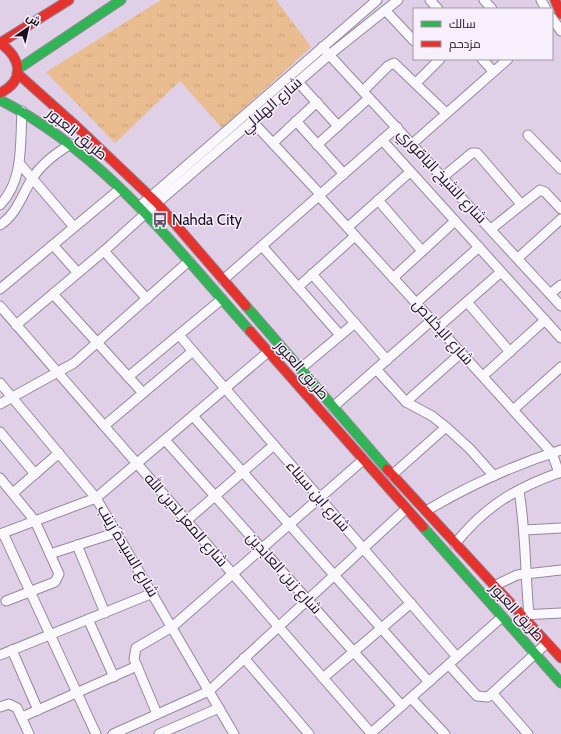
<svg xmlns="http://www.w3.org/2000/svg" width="561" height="734" font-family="Cabin,Cairo,sans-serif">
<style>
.park{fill:url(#park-tufts)}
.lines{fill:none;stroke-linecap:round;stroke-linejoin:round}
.street-casing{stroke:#94899a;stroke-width:11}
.fast-casing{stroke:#94899a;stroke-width:11}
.jam-casing{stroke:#94899a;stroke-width:11}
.street{stroke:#faf8fc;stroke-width:9}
.fast{stroke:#30b455;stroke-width:9}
.jam{stroke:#e5322d;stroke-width:9}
.labels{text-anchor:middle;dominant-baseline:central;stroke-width:3;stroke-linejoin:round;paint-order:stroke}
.street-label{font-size:15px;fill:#1b1120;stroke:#f8effd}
.poi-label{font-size:15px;fill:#1b1120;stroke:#f8effd;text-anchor:start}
</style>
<defs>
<pattern id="park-tufts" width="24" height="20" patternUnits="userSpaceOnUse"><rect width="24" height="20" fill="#e9bd8f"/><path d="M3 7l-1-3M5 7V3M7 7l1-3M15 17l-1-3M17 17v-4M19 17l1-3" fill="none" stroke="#c7a17b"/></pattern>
</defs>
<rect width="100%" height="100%" fill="#dfd0e8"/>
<polygon class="park" points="161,0 276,0 311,47 222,128 180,81 115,143 46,72"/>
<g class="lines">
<g class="street-casing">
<g id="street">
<polyline points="430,0 438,9"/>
<polyline points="484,0 492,9"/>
<polyline points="541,0 546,9"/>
<polyline points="386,11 414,41"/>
<polyline points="552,18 561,31"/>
<polyline points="322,47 561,306"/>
<polyline points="482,59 493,71"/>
<polyline points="298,82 338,126"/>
<polyline points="416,83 440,59"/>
<polyline points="363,91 388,66 394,63 446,113"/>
<polyline points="252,121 320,194"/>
<polyline points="296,121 344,174"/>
<polyline points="528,135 561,169"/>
<polyline points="382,140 561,338"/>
<polyline points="273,143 317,102"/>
<polyline points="412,144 508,59"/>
<polyline points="317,145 369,98"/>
<polyline points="19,163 74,227"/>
<polyline points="443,177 472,153 477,153 521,204"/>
<polyline points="319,196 552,453 559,473"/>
<polyline points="378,200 422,251"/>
<path d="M 0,205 C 24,180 20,144 22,111"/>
<polyline points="139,207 377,0"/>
<path d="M 0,225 C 17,214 21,196 32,179 C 41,164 56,153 71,144"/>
<polyline points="348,227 410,172"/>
<polyline points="491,229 540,190 545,192 561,209"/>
<polyline points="53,245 78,273"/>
<polyline points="262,246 340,335"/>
<polyline points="104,251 147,299"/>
<polyline points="518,258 561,219"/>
<polyline points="312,274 387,360"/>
<polyline points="393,278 455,221"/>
<polyline points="223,280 397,127"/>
<polyline points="298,287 355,236"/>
<polyline points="0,289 120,189"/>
<polyline points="53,294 143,393"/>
<polyline points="550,294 561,285"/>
<polyline points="467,302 510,352"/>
<polyline points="416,303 479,247"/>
<polyline points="0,306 371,733"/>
<polyline points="16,325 104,251 157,203 329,55 398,0"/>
<polyline points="438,327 501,272"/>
<polyline points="179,335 457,657"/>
<polyline points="300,369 355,323"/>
<polyline points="376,369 406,402 432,416 446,427 470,449 494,476"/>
<polyline points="483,376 545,320"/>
<polyline points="128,377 222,299"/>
<polyline points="0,383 96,498 234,734"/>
<polyline points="406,402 461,353"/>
<polyline points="0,404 74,363 189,261"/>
<polyline points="333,407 432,320"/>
<polyline points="513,410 561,367"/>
<polyline points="193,416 429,682"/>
<polyline points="104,426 193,351"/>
<polyline points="0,432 35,474"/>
<polyline points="165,440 402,706"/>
<polyline points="392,475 446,427"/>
<polyline points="0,478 35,521 59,574 55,582 6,601"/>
<path d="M 519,491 C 526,532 525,573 529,615"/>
<polyline points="13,493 59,453"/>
<path d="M 426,511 C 468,486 514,465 561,450"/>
<polyline points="186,521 274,445"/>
<polyline points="525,530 561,528"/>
<polyline points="3,533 96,734"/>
<polyline points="0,534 96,498 268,352"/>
<path d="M 455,544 C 485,506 516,488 561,472"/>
<polyline points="77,545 105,613"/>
<polyline points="50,554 118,532"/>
<polyline points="494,586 517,575 561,570"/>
<polyline points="522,615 561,613"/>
<polyline points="88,619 114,677"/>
<polyline points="12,650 38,710"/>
<polyline points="0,655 153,593"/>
<polyline points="244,658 309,734"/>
<polyline points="449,665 477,696 488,697 547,643"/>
<polyline points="323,678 411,603"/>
<polyline points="493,694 528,734"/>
<polyline points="411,698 445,734"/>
<polyline points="0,707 9,704 17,708 29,734"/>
<polyline points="157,714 134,659 136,648 172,627 363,460"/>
<polyline points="22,717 137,666"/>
<polyline points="113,734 209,691 406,509"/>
<polyline points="159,734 219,708"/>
<polyline points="370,734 502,617"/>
</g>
</g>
<g class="fast-casing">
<g id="fast">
<polyline points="18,69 121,0"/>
<path d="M 0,100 C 103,152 175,247 250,331"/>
<polyline points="246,306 387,469"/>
<polyline points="423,527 561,683"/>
</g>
</g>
<g class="jam-casing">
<g id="jam">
<polyline points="555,0 561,14"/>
<polyline points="17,73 74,124 157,203 246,306"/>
<path d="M 0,93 C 26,80 21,58 0,43 L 69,0"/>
<polyline points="250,331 423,527"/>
<polyline points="387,469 561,658"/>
</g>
</g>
<use href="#street" class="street"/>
<use href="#fast" class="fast"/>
<use href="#jam" class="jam"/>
</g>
<defs>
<g id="bus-bare" transform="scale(1.2)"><path d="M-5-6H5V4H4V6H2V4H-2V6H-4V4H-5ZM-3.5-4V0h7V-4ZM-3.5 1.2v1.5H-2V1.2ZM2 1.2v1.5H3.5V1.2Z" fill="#605466" stroke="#f8effd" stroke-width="2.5" paint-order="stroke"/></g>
</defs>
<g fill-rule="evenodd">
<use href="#bus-bare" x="160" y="220"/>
</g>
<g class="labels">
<g class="street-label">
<text transform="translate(271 105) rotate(-41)">شارع الهلالي</text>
<text transform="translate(77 134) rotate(39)">طريق العبور</text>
<text transform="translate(442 176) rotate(47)">شارع الشيخ الباقوري</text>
<text transform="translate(443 332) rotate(48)">شارع الإخلاص</text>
<text transform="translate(302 370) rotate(49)">طريق العبور</text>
<text transform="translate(318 496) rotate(49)">شارع ابن سيناء</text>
<text transform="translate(186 520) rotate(49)">شارع المعز لدين الله</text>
<text transform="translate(128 551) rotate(59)">شارع السيدة زينب</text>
<text transform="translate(284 573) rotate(48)">شارع زين العابدين</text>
<text transform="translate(517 612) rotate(48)">طريق العبور</text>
</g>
<g class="poi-label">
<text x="172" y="220">Nahda City</text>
</g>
</g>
<rect x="413" y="8" width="140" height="52" fill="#f8effd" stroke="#a096a5"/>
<rect x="421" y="21" width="20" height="6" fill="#30b455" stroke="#a096a5"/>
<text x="449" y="28" font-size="12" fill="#1b1120">سالك</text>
<rect x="421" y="41" width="20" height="6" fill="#e5322d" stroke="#a096a5"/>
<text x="449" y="48" font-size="12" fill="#1b1120">مزدحم</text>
<g transform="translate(28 28) rotate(34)" stroke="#f8effd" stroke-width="3" paint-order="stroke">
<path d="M0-3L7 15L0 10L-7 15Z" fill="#1b1120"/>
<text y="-6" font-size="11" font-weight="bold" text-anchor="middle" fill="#1b1120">ش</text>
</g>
</svg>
